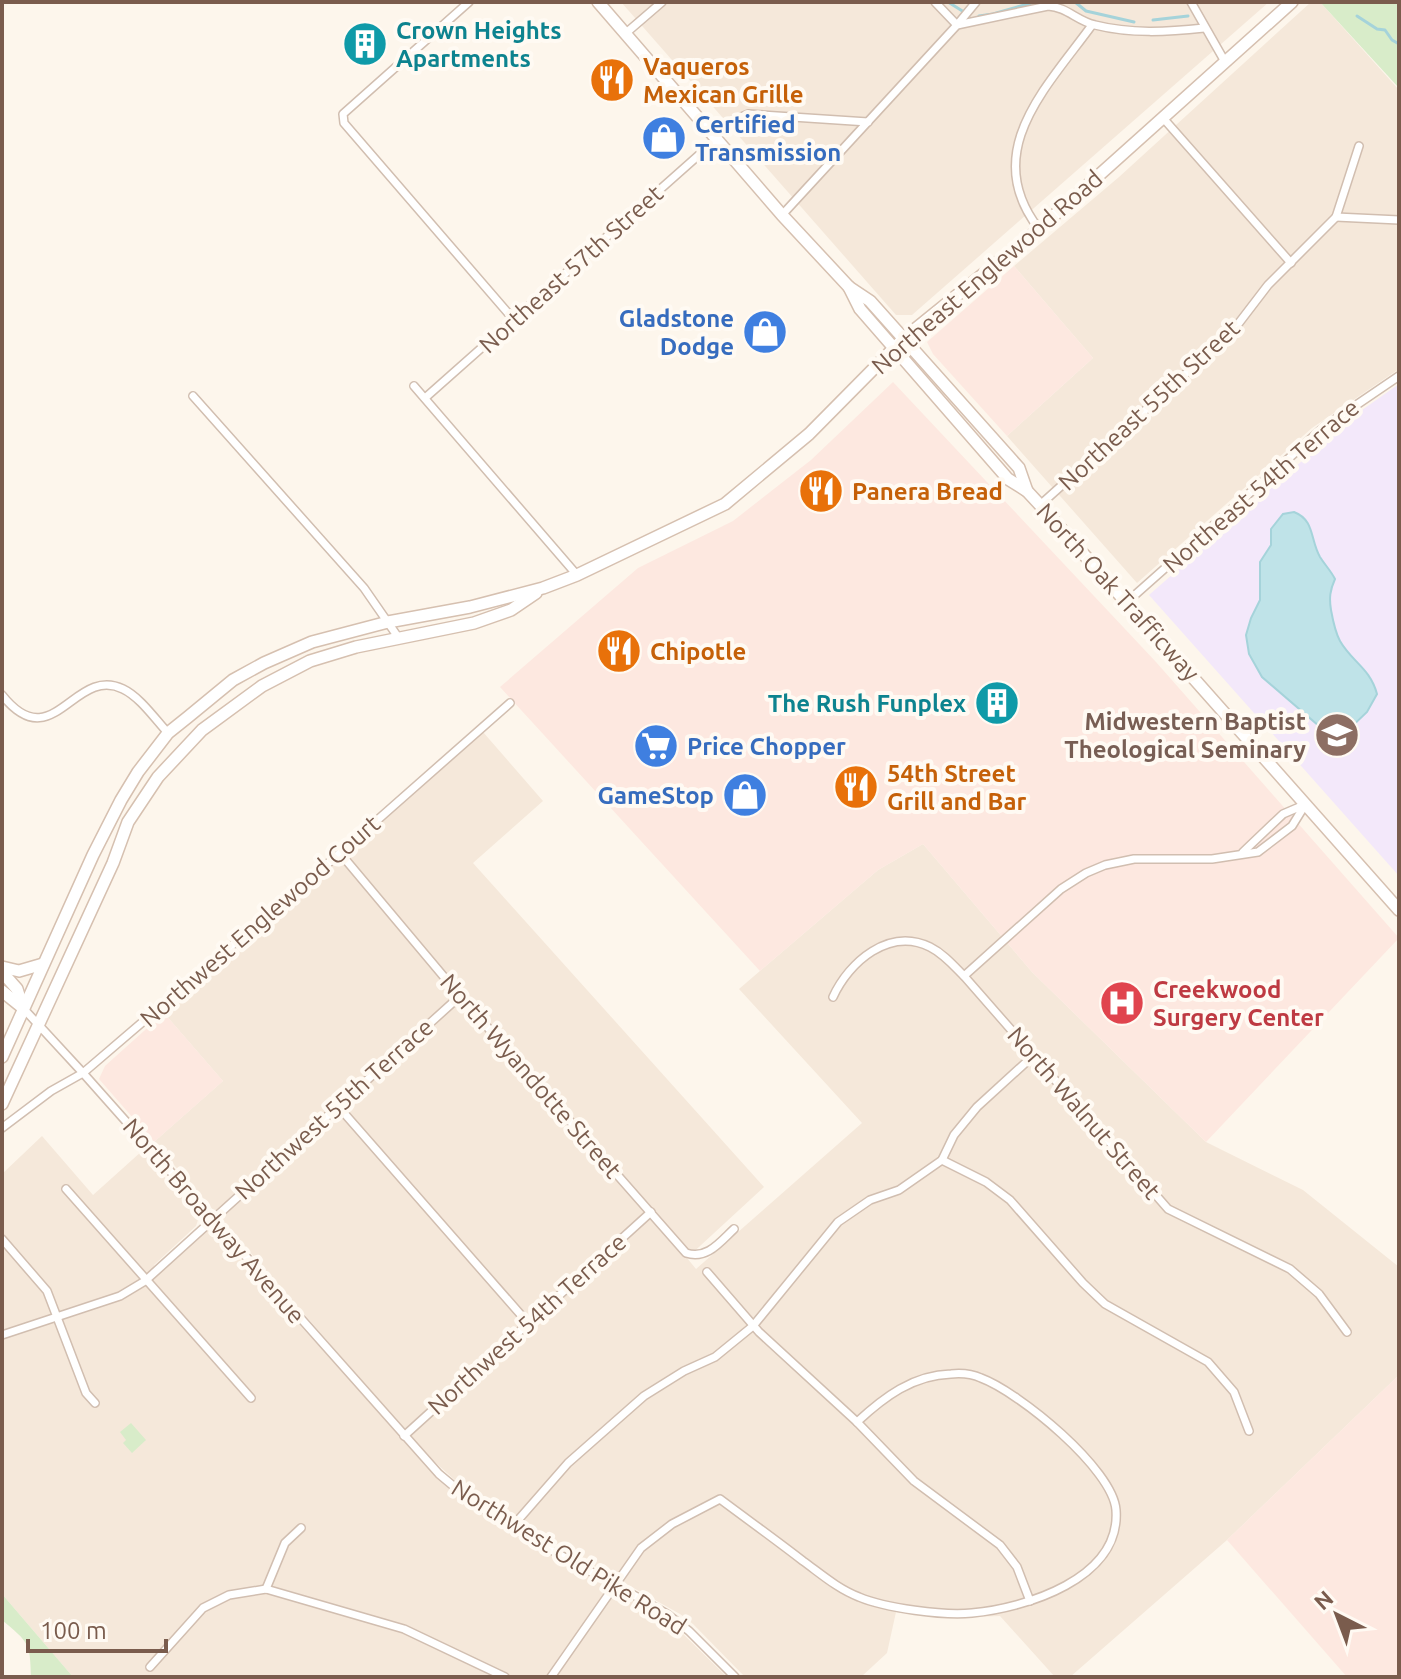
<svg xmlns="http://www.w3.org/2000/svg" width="1401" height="1679" font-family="Ubuntu,sans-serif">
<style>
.residential{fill:#f5e8da}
.commercial{fill:#fde8e0}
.education{fill:#f3e8fa}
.green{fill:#d8ecc9}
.water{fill:#bfe3e8;stroke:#a5d3da;stroke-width:2}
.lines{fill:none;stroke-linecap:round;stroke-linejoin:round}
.stream{stroke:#a5d3da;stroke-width:3}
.street-casing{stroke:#d1beb0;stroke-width:10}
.secondary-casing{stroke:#d6c0b0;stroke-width:14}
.street{stroke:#fff;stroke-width:7}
.secondary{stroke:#fff;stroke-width:11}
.labels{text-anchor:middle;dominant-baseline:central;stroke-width:8;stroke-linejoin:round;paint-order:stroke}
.culture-label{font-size:24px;font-weight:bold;fill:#0d838f;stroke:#fffaf3;text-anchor:start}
.food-label{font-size:24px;font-weight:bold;fill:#c56008;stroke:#fffaf3;text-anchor:start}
.shop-label{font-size:24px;font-weight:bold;fill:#366cbe;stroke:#fffaf3;text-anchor:start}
.street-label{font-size:24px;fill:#7a5c4d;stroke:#fffaf3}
.education-label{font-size:24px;font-weight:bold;fill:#785e54;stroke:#fffaf3;text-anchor:end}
.health-label{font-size:24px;font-weight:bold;fill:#be3a42;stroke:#fffaf3;text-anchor:start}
</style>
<rect width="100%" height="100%" fill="#fdf6ec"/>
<g class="residential">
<polygon points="621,2 1269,2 912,315 896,315"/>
<polygon points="1311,2 1320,2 1399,90 1399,369 1312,428 1137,583 1007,436 1093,358 1014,266 1119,177"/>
<polygon points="483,732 543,801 473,863 764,1187 687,1258 696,1269 862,1123 739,989 878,870 923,844 1032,972 1206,1142 1303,1190 1399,1267 1399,1375 1227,1540 1070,1677 1055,1677 1000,1616 946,1618 896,1612 887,1653 861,1677 745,1677 693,1624 680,1614 489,1507 457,1482 427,1455 154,1142 223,1081 164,1013"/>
<polygon points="42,1136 93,1195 142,1151 199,1217 196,1226 154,1265 160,1272 208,1229 215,1232 449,1489 506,1529 663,1618 677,1628 727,1677 73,1677 2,1594 2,1174"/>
</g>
<g class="commercial">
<polygon points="1014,266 1093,358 1007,436 933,354 927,342"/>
<polygon points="893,382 1156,662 1399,938 1206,1142 1032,972 923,844 878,870 760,971 500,687 638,568 733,521 811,460"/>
<polygon points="164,1013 223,1081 154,1142 99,1079 105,1066"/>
<polygon points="1399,1375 1399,1677 1347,1677 1227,1540"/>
</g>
<polygon class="education" points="1399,384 1399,876 1149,595 1352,417"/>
<g class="green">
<polygon points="1320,2 1399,2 1399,88"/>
<polygon points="131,1423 146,1440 132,1453 123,1443 126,1440 120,1432"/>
<path d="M 2,1594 L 73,1677 L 31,1677 C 30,1642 29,1643 2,1620 Z"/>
</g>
<path class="water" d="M 1294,512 C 1315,520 1310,540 1320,557 C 1325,565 1331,571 1335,579 C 1330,590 1329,598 1331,610 C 1333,621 1335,632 1340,641 C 1352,662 1370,668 1377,694 L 1367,712 L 1342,736 L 1326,732 L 1262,677 L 1249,654 L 1246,635 L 1251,618 L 1260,600 L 1260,562 L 1271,545 L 1271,529 L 1283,514 Z"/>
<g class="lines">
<g class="stream">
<polyline points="948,2 964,12"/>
<polyline points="1075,2 1086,11 1134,22"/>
<polyline points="979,16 993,14 1035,2"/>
<polyline points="1357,16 1377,29 1385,30 1392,40 1399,44"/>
<polyline points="1153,20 1188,16"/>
</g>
<g class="street-casing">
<g id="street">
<polyline points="469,2 343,114 344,123 514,320"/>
<polyline points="935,2 957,25 976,2"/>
<polyline points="1191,2 1224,60"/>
<polyline points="626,33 662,2"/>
<polyline points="1163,118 1291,263"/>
<polyline points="710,130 748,114 868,122"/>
<path d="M 782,215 L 957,25 L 1048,6 C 1067,7 1077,21 1095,25 C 1131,34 1167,32 1204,28"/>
<polyline points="1336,217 1399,220"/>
<path d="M 1039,229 C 979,152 1047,87 1092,25"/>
<polyline points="414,386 577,575"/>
<polyline points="193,396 364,588 398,637"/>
<polyline points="425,398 718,138"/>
<polyline points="1040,505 1232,332 1268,285 1336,217 1359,146"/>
<polyline points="1127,602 1324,427 1399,376"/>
<path d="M 2,695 C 53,759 74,665 123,689 C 140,697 155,719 168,733"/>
<polyline points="1243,852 1283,814 1304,805"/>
<path d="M 340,853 L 460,996 L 686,1253 C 707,1260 720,1242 734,1229"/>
<polyline points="964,976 1061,889 1086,873 1105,865 1134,859 1212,859 1258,852 1292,826 1305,805"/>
<path d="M 833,997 C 849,962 889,927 930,947 C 944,954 954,966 964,976 L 1168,1209 L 1290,1269 L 1319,1294 L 1347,1332"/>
<path d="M 23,1008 L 83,1073 L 439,1474 C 505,1532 591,1569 667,1614 L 689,1631 L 735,1677"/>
<polyline points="337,1105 528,1323"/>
<polyline points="2,1128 51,1091 83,1073 340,853 510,703"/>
<polyline points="942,1160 986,1182 1010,1200 1083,1283 1105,1304 1208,1362 1234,1392 1249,1431"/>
<polyline points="66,1189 251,1398"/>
<polyline points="2,1239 47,1291 86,1393 95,1403"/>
<polyline points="707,1272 759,1332 857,1422 914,1481 1000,1545 1017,1567 1030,1601"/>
<polyline points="2,1335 120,1296 145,1281 460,996"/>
<polyline points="404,1436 651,1212"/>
<polyline points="512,1527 568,1463 644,1396 684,1371 715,1357 753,1326 838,1222 870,1200 899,1190 942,1160 954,1135 977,1107 1034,1055"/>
<polyline points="266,1589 285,1543 301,1528"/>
<polyline points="150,1667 203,1608 229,1595 266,1589 404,1629 505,1677"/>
<path d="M 551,1677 L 641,1548 L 672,1524 L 720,1499 C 748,1520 776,1540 803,1561 C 821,1574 838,1589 859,1597 C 885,1608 944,1616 972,1613 C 1025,1608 1121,1579 1116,1510 C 1113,1469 1019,1392 981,1378 C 972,1374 961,1373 951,1374 C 913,1375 884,1397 857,1422"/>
</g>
</g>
<g class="secondary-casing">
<g id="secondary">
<polyline points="598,2 782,215 849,287 870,301 1019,468 1027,491"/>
<polyline points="849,287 860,309 1008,479 1027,491 1040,505 1399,910"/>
<polyline points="2,967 19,971 43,964"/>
<polyline points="2,972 17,989 23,1008"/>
<polyline points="2,991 23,1008"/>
<polyline points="2,1057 93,855 121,800 138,772 168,733 188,717 233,680 264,663 312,642 388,622 470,607 543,588 577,575 725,504 809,434 903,339 1039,229 1292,2"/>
<polyline points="2,1104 113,863 128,822 158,777 202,730 262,686 310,661 356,647 474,623 511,610 536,593"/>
</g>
</g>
<use href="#street" class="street"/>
<use href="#secondary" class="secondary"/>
</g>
<defs>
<g id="building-disc" transform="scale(2.3)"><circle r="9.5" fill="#0f9aa8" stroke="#fffaf3"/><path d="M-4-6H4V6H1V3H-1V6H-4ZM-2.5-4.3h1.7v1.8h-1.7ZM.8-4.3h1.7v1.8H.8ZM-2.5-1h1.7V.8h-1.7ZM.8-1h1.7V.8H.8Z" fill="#fff"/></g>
<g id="restaurant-disc" transform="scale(2.3)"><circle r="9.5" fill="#e8710a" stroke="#fffaf3"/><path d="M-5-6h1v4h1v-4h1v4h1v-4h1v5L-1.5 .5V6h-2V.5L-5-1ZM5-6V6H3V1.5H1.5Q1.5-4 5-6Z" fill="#fff"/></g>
<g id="shop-disc" transform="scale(2.3)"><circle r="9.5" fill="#3f7fe0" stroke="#fffaf3"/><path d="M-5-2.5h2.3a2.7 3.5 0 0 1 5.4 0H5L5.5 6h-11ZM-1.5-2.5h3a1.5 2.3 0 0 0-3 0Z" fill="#fff"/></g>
<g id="university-disc" transform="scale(2.3)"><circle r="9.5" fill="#8d6e63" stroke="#fffaf3"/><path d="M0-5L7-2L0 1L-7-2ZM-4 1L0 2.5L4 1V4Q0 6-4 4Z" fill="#fff"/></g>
<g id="supermarket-disc" transform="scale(2.3)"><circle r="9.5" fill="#3f7fe0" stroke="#fffaf3"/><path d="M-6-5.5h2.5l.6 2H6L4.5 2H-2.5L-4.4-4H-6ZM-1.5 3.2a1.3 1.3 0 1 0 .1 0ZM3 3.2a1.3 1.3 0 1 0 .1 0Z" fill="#fff"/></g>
<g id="hospital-disc" transform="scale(2.3)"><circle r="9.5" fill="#e0444e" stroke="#fffaf3"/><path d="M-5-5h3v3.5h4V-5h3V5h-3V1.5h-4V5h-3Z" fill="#fff"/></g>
</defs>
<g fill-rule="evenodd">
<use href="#building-disc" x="365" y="44"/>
<use href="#restaurant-disc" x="612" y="80"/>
<use href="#shop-disc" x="664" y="138"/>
<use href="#shop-disc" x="765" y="332"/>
<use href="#restaurant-disc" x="821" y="491"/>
<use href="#restaurant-disc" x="619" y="651"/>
<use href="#building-disc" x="997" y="703"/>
<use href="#university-disc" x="1337" y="735"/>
<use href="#supermarket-disc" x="656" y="746"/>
<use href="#restaurant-disc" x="856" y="787"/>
<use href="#shop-disc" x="745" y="795"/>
<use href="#hospital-disc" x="1122" y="1003"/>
</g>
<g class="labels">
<g class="culture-label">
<text x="396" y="30">Crown Heights<tspan x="396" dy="28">Apartments</tspan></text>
<text x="966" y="703" text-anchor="end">The Rush Funplex</text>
</g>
<g class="food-label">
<text x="643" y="66">Vaqueros<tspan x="643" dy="28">Mexican Grille</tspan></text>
<text x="852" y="491">Panera Bread</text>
<text x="650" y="651">Chipotle</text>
<text x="887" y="773">54th Street<tspan x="887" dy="28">Grill and Bar</tspan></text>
</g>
<g class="shop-label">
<text x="695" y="124">Certified<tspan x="695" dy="28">Transmission</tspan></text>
<text x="734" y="318" text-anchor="end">Gladstone<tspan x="734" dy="28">Dodge</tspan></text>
<text x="687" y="746">Price Chopper</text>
<text x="714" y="795" text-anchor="end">GameStop</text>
</g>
<g class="street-label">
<text transform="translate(571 269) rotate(-42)">Northeast 57th Street</text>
<text transform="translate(987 272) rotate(-41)">Northeast Englewood Road</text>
<text transform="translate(1149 405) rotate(-43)">Northeast 55th Street</text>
<text transform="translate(1261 486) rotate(-41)">Northeast 54th Terrace</text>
<text transform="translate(1118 592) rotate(48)">North Oak Trafficway</text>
<text transform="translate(260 921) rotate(-41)">Northwest Englewood Court</text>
<text transform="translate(531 1076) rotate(49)">North Wyandotte Street</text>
<text transform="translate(334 1109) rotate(-42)">Northwest 55th Terrace</text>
<text transform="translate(1084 1113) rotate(49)">North Walnut Street</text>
<text transform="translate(214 1221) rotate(49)">North Broadway Avenue</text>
<text transform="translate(527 1324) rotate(-42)">Northwest 54th Terrace</text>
<text transform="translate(569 1557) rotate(32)">Northwest Old Pike Road</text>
</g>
<g class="education-label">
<text x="1306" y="721">Midwestern Baptist<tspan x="1306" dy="28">Theological Seminary</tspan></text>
</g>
<g class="health-label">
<text x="1153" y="989">Creekwood<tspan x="1153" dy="28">Surgery Center</tspan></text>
</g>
</g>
<rect width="1401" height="1679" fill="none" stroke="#7a5c4d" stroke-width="8"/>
<g transform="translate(1337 1615) rotate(318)" stroke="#fffaf3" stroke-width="6" paint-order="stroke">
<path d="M0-6L14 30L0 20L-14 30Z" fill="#7a5c4d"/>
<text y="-12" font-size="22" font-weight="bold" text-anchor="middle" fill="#7a5c4d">N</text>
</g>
<path d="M28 1639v12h138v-12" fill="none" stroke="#7a5c4d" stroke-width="4"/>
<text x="40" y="1639" font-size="24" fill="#7a5c4d" stroke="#fffaf3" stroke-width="6" paint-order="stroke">100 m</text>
</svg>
